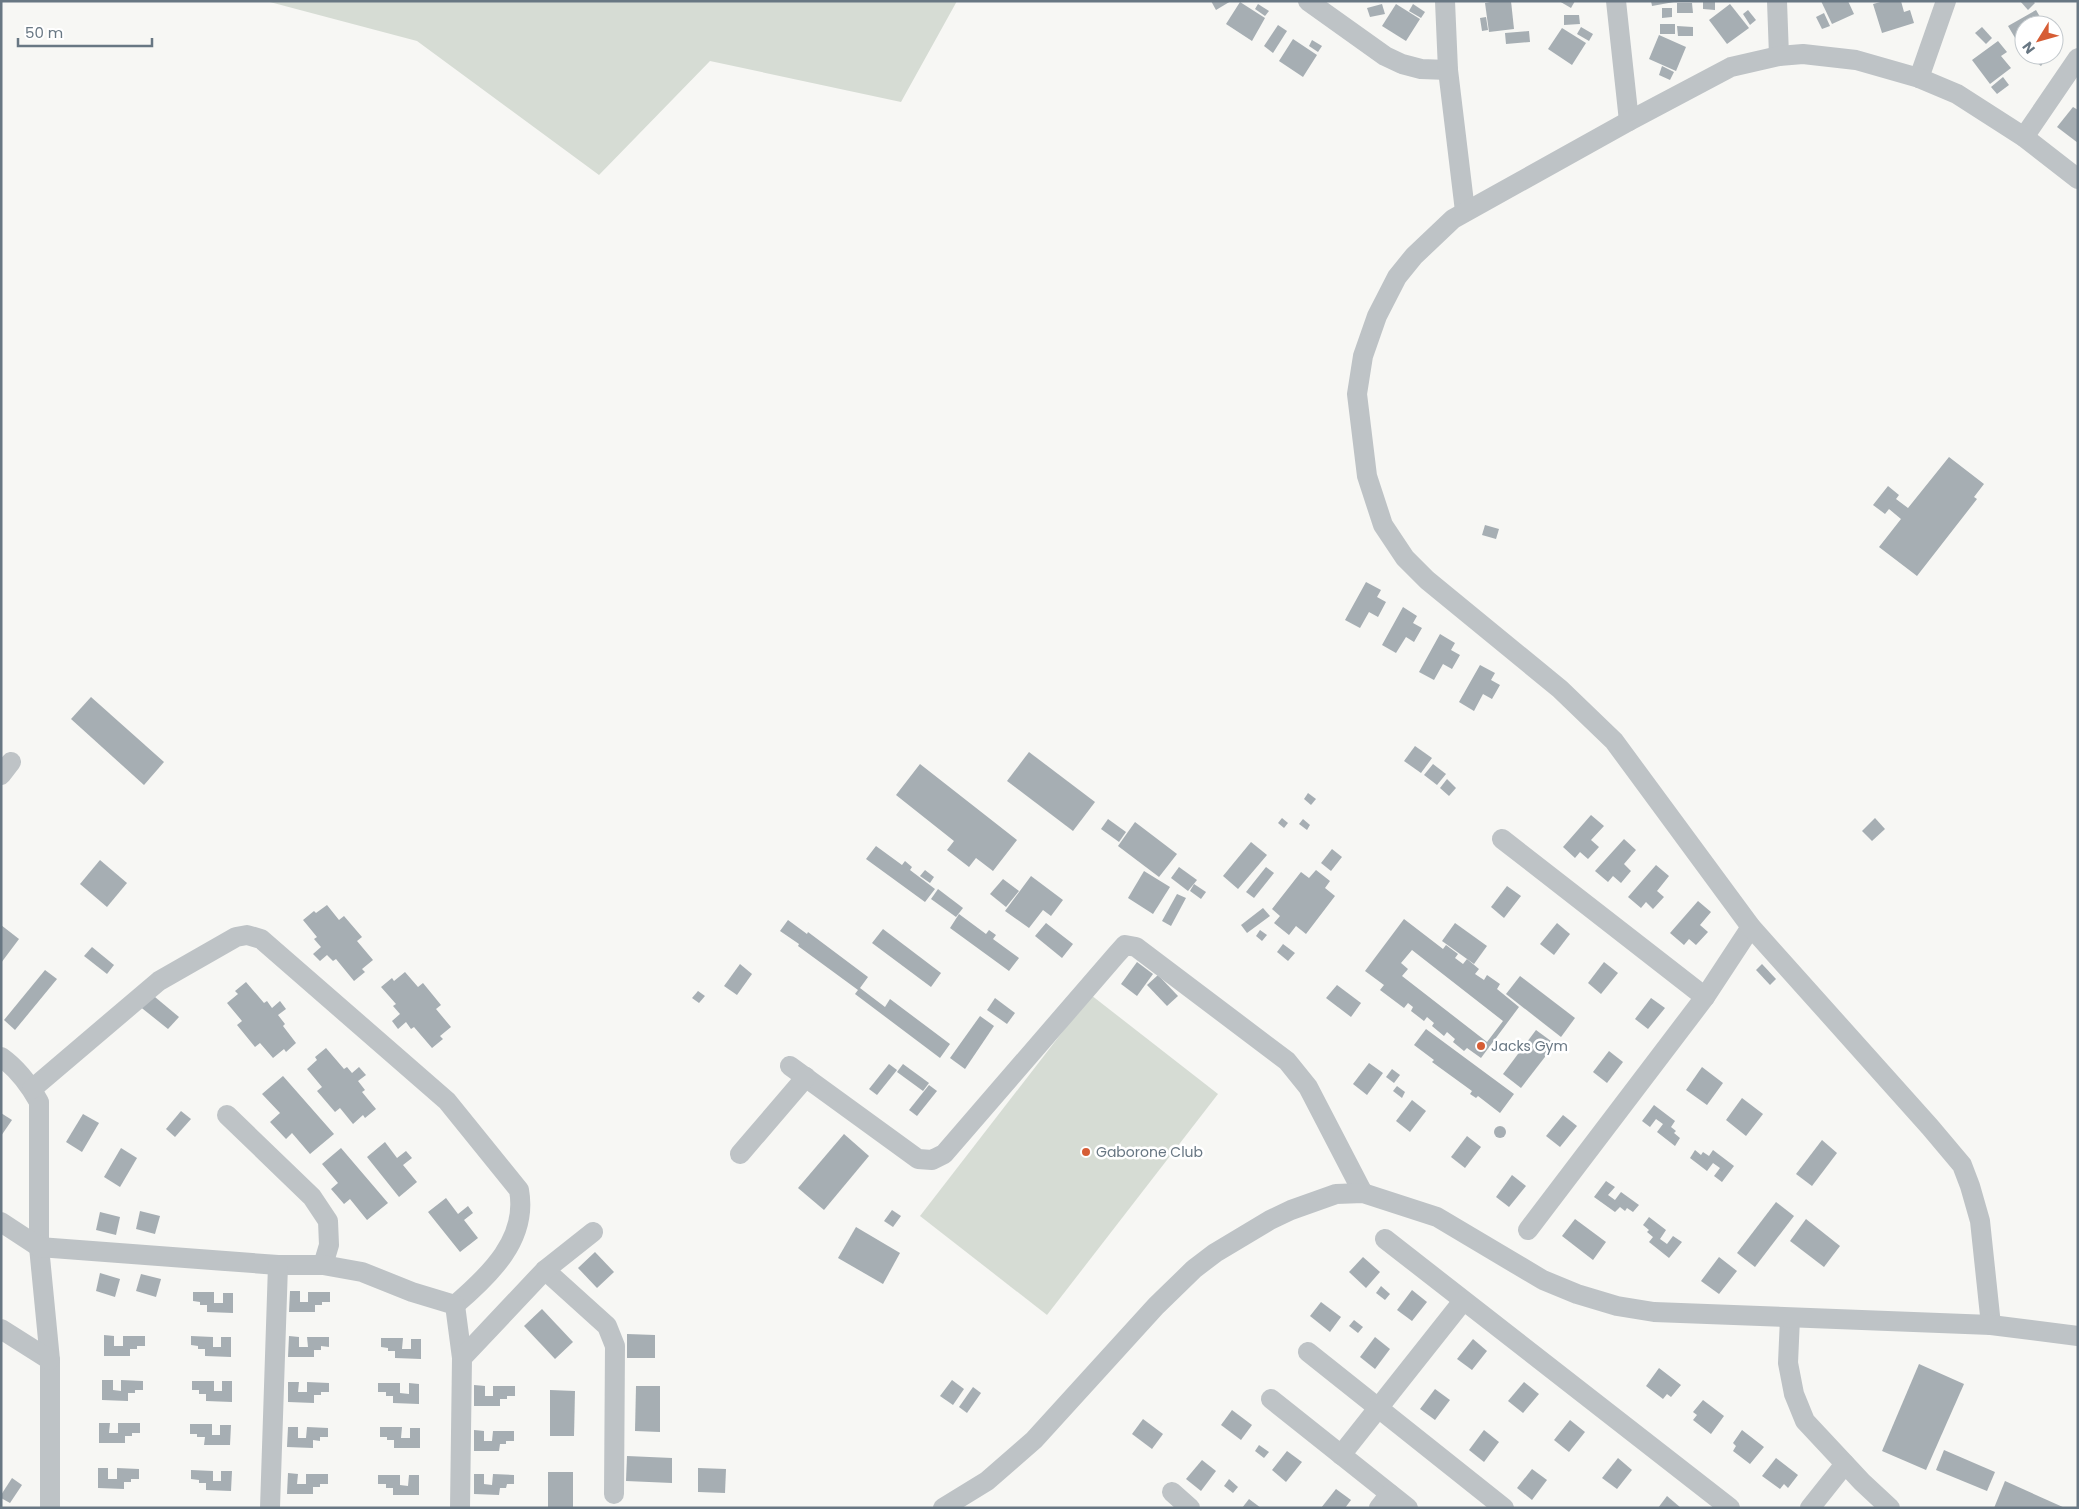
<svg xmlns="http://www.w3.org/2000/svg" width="2079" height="1509" font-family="Poppins,sans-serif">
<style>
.green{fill:#d6dcd4}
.building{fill:#a6aeb3;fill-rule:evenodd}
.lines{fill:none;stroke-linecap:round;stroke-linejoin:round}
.minor{stroke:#bec3c6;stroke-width:20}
.poi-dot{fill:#d65d35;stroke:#fff;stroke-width:2}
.labels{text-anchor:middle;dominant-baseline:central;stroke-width:5;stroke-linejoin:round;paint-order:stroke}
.poi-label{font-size:14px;fill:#687783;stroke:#fff;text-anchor:start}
</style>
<rect width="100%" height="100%" fill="#f7f7f4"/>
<g class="green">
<polygon points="266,1 957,1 901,102 710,61 599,175 417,41"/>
<polygon points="1091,995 1218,1094 1047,1315 920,1216"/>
</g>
<g class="building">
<polygon points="1211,1 1231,1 1216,10"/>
<polygon points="1496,1 1511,1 1514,29 1489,32 1485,3"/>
<polygon points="1559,1 1575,1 1571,8"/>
<polygon points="1651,1 1674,1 1674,2 1652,6"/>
<polygon points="1703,1 1715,1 1715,10 1703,9"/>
<polygon points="1821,1 1848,1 1854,14 1832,24"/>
<polygon points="1884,1 1901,1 1904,12 1910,10 1914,23 1882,33 1873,4"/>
<polygon points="2020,1 2033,1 2035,3 2028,10"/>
<polygon points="1240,2 1265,18 1252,41 1226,24"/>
<polygon points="1677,3 1692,3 1693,13 1677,13"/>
<polygon points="1258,4 1269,11 1265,16 1255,9"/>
<polygon points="1382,4 1385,14 1370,17 1367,8"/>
<polygon points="1396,4 1420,19 1406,41 1382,26"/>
<polygon points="1413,4 1425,12 1421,18 1409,11"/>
<polygon points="1730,4 1749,28 1727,44 1709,20"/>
<polygon points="1662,8 1672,8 1672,17 1662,18"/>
<polygon points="1748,10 1756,20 1750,25 1743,14"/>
<polygon points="2036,10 2043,22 2038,25 2024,25 2024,53 2008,26"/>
<polygon points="1824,13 1830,26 1822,29 1816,17"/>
<polygon points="1564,15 1579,15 1580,24 1564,25"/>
<polygon points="1486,17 1488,30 1482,31 1480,18"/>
<rect x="1660" y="24" width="15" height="10"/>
<polygon points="1278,25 1287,31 1273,53 1264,46"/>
<polygon points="1677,26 1693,27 1693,36 1678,36"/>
<polygon points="1581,27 1593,34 1589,41 1577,34"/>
<polygon points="1982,27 1992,38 1986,44 1975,33"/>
<polygon points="1562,28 1586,43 1572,65 1548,49"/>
<polygon points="1529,31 1530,42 1506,44 1505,33"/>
<polygon points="1659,35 1686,47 1676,71 1649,59"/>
<polygon points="1293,39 1317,55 1303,77 1279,61"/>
<polygon points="1312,40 1322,46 1318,52 1309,46"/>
<polygon points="1998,41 2007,52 2001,56 2011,68 1990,84 1972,60"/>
<polygon points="2037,55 2049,55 2041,66 2033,60"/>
<polygon points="1662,66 1674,72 1670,80 1659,75"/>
<polygon points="2003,77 2009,85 1997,94 1991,87"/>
<polygon points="2073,107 2078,110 2078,143 2057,127"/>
<polygon points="1949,457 1984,484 1974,497 1977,499 1917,576 1879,547 1901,519 1889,509 1885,514 1873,505 1888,486 1899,495 1896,499 1908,508"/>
<polygon points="1485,525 1499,529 1496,539 1482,535"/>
<polygon points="1366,582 1381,590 1377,597 1386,602 1378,617 1369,612 1360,628 1345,620"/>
<polygon points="1403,607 1417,616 1413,623 1422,628 1414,642 1406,637 1396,653 1382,645"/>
<polygon points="1440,634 1455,643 1451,650 1460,655 1452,669 1443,664 1434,680 1419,672"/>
<polygon points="1480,665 1495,673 1491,680 1500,685 1492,699 1483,694 1474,711 1459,702"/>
<polygon points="91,697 164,762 144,785 71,719"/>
<polygon points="1415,746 1432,758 1421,773 1404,761"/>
<polygon points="1029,752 1095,802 1073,831 1007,781"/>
<polygon points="920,764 1017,840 993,871 976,858 969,867 947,850 954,841 896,795"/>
<polygon points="1433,764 1446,774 1437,785 1424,775"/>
<polygon points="1447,779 1456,788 1449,796 1440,788"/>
<polygon points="1308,793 1316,799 1311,805 1304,799"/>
<polygon points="1591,815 1604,826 1591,840 1599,847 1588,859 1580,852 1575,858 1563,847"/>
<polygon points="1282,818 1288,823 1284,828 1278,823"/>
<polygon points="1875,818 1885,829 1872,841 1862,831"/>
<polygon points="1108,819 1126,832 1119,842 1101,829"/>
<polygon points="1303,819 1310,825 1307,830 1299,824"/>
<polygon points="1135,822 1177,854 1159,877 1118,846"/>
<polygon points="1624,839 1636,850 1624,864 1631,871 1621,883 1613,876 1608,882 1595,871"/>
<polygon points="1251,842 1267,855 1238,889 1223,876"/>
<polygon points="876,846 902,865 905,861 912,867 910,870 935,889 925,902 866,859"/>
<polygon points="1332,849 1342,857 1331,871 1321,863"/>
<polygon points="100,860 127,883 107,907 80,884"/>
<polygon points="1656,865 1669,876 1657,891 1664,897 1653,909 1646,902 1641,908 1628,897"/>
<polygon points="1179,867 1197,880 1188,891 1171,878"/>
<polygon points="1266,867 1274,873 1254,898 1246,892"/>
<polygon points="925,870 934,877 930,883 920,876"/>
<polygon points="1316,870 1330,881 1325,888 1335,896 1306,934 1296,926 1289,935 1274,923 1280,916 1272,909 1301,872 1309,878"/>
<polygon points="1144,871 1170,887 1153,914 1128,898"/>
<polygon points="1031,876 1063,900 1051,916 1043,910 1029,928 1005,911"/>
<polygon points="1003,879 1019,891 1006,907 990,894"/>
<polygon points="1194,884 1206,892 1201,899 1190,891"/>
<polygon points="1507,886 1521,896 1504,918 1491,907"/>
<polygon points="938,889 963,908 956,917 931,899"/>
<polygon points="1177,894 1186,898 1171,926 1162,921"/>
<polygon points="1698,901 1711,912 1700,925 1708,932 1696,945 1689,939 1684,945 1670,933"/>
<polygon points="327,905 339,920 344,916 362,937 357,941 373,960 362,969 365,972 354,981 336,959 333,961 327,955 320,961 313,954 321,947 314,939 317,937 303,920 314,911 316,913"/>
<polygon points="1263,908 1270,916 1247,933 1241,925"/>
<polygon points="959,914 986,934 989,930 996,935 993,939 1019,958 1009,971 950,928"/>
<path d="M 1404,919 L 1443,949 L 1446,945 L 1458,954 L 1455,958 L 1463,964 L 1467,959 L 1479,969 L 1475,974 L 1484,980 L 1487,975 L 1500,984 L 1497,989 L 1519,1007 L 1481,1058 L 1467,1048 L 1464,1051 L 1453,1042 L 1455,1039 L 1447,1032 L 1444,1036 L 1432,1026 L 1434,1023 L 1427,1017 L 1424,1021 L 1411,1011 L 1413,1007 L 1408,1003 L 1404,1008 L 1380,990 L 1384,985 L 1365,971 ZM 1412,950 L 1503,1021 L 1487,1042 L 1402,976 L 1408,969 L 1401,963 Z"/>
<polygon points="788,920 807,934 808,932 868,977 860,988 885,1007 890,999 950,1044 940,1058 855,994 858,990 798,946 799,944 780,931"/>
<polygon points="1046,923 1073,944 1062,958 1035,936"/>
<polygon points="1455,923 1487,946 1474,964 1442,941"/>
<polygon points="1557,923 1570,934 1554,955 1540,944"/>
<polygon points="1,925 19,939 1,963"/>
<polygon points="883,929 941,973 931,987 872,943"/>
<polygon points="1260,930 1267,935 1262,941 1256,936"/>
<polygon points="1283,944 1295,953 1288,961 1277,952"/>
<polygon points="92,947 114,965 107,974 84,956"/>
<polygon points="1137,962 1153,974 1137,996 1121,984"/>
<polygon points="1604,962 1618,973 1601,994 1588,983"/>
<polygon points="740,964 752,974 737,995 724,986"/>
<polygon points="1762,964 1776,979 1770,985 1756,970"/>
<polygon points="45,970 57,979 15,1030 4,1020"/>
<polygon points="405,972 418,987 423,983 441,1005 436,1009 451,1027 440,1036 443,1039 432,1048 414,1027 411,1029 406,1022 398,1029 392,1021 400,1014 393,1006 396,1004 381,987 392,978 394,981"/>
<polygon points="1158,975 1178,996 1167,1006 1147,985"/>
<polygon points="1520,976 1575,1018 1561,1037 1506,994"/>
<polygon points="246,982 264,1003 267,1001 272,1008 280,1001 286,1009 278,1015 285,1024 283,1026 296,1043 286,1052 284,1049 273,1058 260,1043 255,1047 237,1025 242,1021 227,1003 238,994 235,991"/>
<polygon points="1337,985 1361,1003 1351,1017 1326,998"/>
<polygon points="698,991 705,996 699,1003 692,998"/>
<polygon points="149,992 179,1017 168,1029 138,1005"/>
<polygon points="995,998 1015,1013 1007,1024 987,1010"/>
<polygon points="1651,998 1665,1008 1648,1029 1635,1019"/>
<polygon points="980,1016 994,1026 965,1069 950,1058"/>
<polygon points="1426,1029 1514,1094 1500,1113 1478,1096 1476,1098 1470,1094 1472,1091 1432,1062 1434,1060 1414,1045"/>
<polygon points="1536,1030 1555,1044 1521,1088 1503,1074"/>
<polygon points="326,1048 344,1069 347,1067 352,1073 359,1067 366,1075 358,1081 365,1090 362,1092 376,1109 365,1118 363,1115 353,1124 340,1108 335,1112 317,1091 322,1087 307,1069 317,1060 315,1057"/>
<polygon points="1609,1051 1623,1062 1607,1083 1593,1072"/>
<polygon points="1369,1063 1383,1073 1367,1095 1353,1084"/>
<polygon points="889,1064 897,1070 877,1095 869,1089"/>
<polygon points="903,1064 929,1083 923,1091 897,1072"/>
<polygon points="1702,1067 1723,1083 1707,1105 1686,1090"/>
<polygon points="1392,1069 1400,1075 1394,1083 1386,1077"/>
<polygon points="283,1076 334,1134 310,1154 292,1133 286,1139 270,1122 280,1113 262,1094"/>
<polygon points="929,1085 937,1091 917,1116 909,1110"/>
<polygon points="1397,1086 1405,1092 1402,1098 1393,1091"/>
<polygon points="1742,1098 1763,1114 1746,1136 1726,1120"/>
<polygon points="1412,1100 1426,1111 1410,1132 1396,1121"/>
<polygon points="1654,1105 1675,1121 1671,1127 1676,1131 1674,1133 1680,1138 1675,1146 1657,1132 1663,1124 1656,1119 1650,1127 1642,1121"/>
<polygon points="181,1111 191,1119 175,1137 166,1129"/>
<polygon points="1,1113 12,1120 1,1136"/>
<polygon points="83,1114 99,1123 82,1152 66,1142"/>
<polygon points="1563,1115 1577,1126 1560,1147 1546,1136"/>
<circle cx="1500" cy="1132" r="6"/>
<polygon points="844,1134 869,1156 824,1210 798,1188"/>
<polygon points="1467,1136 1481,1147 1465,1168 1451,1157"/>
<polygon points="1822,1140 1837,1153 1812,1186 1796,1174"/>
<polygon points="385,1142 397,1158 406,1151 412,1158 403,1165 417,1182 399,1197 367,1157"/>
<polygon points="121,1148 137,1158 120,1187 104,1177"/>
<polygon points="341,1148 388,1203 367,1220 350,1199 344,1204 331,1189 338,1183 322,1164"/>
<polygon points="1695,1150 1701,1155 1703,1152 1709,1156 1713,1150 1734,1166 1722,1182 1714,1176 1720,1168 1713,1163 1707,1171 1690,1158"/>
<polygon points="1512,1175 1526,1186 1509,1207 1496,1197"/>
<polygon points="1606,1181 1615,1187 1608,1195 1615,1200 1621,1192 1639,1205 1633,1212 1627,1208 1625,1211 1620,1207 1615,1212 1594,1197"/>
<polygon points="446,1198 458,1214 468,1206 473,1213 464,1220 478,1238 460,1252 428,1212"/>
<polygon points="1776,1202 1794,1216 1755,1267 1737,1253"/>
<polygon points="892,1210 901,1216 893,1227 884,1221"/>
<polygon points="140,1211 160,1216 155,1234 136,1229"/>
<polygon points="100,1212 120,1217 116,1235 96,1230"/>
<polygon points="1649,1217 1666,1230 1660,1239 1667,1244 1673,1236 1682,1242 1669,1258 1649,1242 1653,1237 1647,1232 1649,1230 1643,1225"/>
<polygon points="1575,1219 1606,1242 1593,1260 1562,1236"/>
<polygon points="1806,1219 1840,1246 1824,1267 1790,1241"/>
<polygon points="856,1227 900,1253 883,1284 838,1258"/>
<polygon points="595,1252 614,1272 597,1288 578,1268"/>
<polygon points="1363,1257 1380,1272 1366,1288 1349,1272"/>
<polygon points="1719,1257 1737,1271 1719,1294 1701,1281"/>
<polygon points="100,1273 120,1279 115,1297 96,1291"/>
<polygon points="141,1274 161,1279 156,1297 136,1291"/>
<polygon points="1381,1286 1390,1294 1385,1300 1376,1293"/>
<polygon points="1412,1290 1427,1302 1412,1321 1397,1310"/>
<polygon points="290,1291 300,1291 300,1302 308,1302 308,1292 330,1292 330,1302 322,1302 322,1305 315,1305 315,1312 289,1312"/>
<polygon points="193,1292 214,1292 214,1303 223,1303 223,1293 233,1293 233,1313 207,1312 207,1305 200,1305 200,1302 193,1301"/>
<polygon points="1321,1302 1341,1317 1330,1332 1310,1316"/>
<polygon points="542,1309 573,1342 555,1359 524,1326"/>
<polygon points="1354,1320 1363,1327 1358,1333 1349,1326"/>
<polygon points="627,1334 655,1335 655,1358 627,1358"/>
<polygon points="104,1335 114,1336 114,1346 123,1346 123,1336 145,1336 145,1346 137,1346 137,1349 130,1349 130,1356 104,1356"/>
<polygon points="191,1336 213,1337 213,1347 221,1347 221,1337 231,1337 231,1357 205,1356 205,1349 198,1349 198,1346 191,1345"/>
<polygon points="289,1336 299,1337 299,1347 308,1347 307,1337 329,1337 329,1347 321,1346 321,1350 314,1350 314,1357 288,1357"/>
<polygon points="1375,1337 1390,1349 1375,1369 1360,1357"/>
<polygon points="381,1338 403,1338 402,1349 411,1349 411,1339 421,1339 421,1359 395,1358 395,1351 388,1351 388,1348 381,1347"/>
<polygon points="1473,1339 1487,1351 1472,1370 1457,1359"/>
<polygon points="1919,1364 1964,1384 1926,1470 1882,1451"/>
<polygon points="1659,1368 1681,1385 1671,1397 1667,1394 1663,1399 1646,1386"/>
<polygon points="102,1380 113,1380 113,1390 121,1391 121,1380 143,1381 143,1390 135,1390 135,1393 128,1393 128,1401 102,1400"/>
<polygon points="952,1380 964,1389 953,1405 940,1396"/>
<polygon points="192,1381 214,1381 214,1391 222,1391 222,1381 232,1381 232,1402 206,1401 206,1394 199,1394 199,1390 192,1390"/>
<polygon points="288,1382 299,1382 298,1392 307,1392 307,1382 329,1383 329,1392 321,1392 321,1395 314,1395 314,1403 288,1402"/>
<polygon points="1524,1382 1539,1394 1523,1413 1508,1401"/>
<polygon points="378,1383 400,1383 400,1393 409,1394 409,1383 419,1384 419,1404 393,1403 393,1396 386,1396 386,1392 378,1392"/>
<polygon points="474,1385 485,1386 485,1396 493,1396 493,1386 515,1386 515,1396 507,1396 507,1399 500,1399 500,1406 474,1406"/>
<polygon points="636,1386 660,1386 660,1432 635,1431"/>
<polygon points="973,1387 981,1393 967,1413 959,1407"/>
<polygon points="1435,1389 1450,1400 1435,1420 1420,1409"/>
<polygon points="550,1390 575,1391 574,1436 550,1436"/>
<polygon points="1703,1400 1724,1416 1711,1434 1693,1420 1697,1415 1693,1412"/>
<polygon points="1232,1410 1252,1425 1241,1440 1221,1425"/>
<polygon points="1143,1419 1163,1434 1152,1449 1132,1434"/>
<polygon points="1570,1420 1585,1432 1569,1452 1554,1440"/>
<polygon points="99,1423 110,1423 109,1433 118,1433 118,1423 140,1423 140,1433 132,1433 132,1436 125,1436 125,1443 99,1443"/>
<polygon points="190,1424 212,1424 212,1435 220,1435 220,1425 231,1425 230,1445 204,1445 205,1437 197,1437 197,1434 190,1434"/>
<polygon points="288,1427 298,1427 298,1438 306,1438 307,1427 328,1428 328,1437 320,1437 320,1441 313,1440 313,1448 287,1447"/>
<polygon points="380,1427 402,1427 401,1438 410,1438 410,1428 420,1428 420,1448 394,1448 394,1440 387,1440 387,1437 380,1437"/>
<polygon points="474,1430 484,1431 484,1441 492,1441 493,1431 514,1431 514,1441 506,1441 506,1444 500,1444 499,1451 474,1451"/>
<polygon points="1484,1430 1499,1442 1484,1462 1469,1450"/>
<polygon points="1742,1430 1764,1447 1750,1464 1733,1451 1736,1446 1733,1443"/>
<polygon points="1259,1445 1269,1452 1264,1458 1255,1451"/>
<polygon points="1944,1450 1995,1472 1987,1491 1936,1470"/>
<polygon points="1287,1451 1302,1462 1286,1482 1272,1470"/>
<polygon points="627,1456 672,1458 672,1483 626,1481"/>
<polygon points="1618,1458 1632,1470 1617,1489 1602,1478"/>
<polygon points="1776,1458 1798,1475 1788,1488 1784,1484 1780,1489 1762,1476"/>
<polygon points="1202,1460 1216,1471 1201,1491 1186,1479"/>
<polygon points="98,1468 108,1468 108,1479 117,1479 117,1468 139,1469 139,1479 131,1479 131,1482 124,1482 124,1489 98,1488"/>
<polygon points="698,1468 726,1469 725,1493 698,1492"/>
<polygon points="1532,1469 1547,1480 1532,1500 1517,1488"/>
<polygon points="191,1470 213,1471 213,1481 221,1481 221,1471 232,1471 231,1491 206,1490 206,1483 199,1483 199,1480 191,1479"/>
<rect x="548" y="1472" width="25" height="36"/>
<polygon points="288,1473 298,1474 297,1484 306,1484 306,1474 328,1474 328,1484 320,1484 320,1487 313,1487 313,1494 287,1494"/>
<polygon points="474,1474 484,1474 484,1484 492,1485 493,1474 514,1475 514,1484 507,1484 506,1488 500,1488 499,1495 474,1494"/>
<polygon points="378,1475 400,1475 400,1485 408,1486 409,1475 419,1475 419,1495 393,1495 393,1488 386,1488 386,1484 378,1484"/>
<polygon points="12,1478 22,1485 10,1503 1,1498 1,1495"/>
<polygon points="1229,1479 1238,1487 1233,1493 1224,1486"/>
<polygon points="2005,1481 2065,1508 1994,1508"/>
<polygon points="1336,1489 1351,1500 1345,1508 1321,1508"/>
<polygon points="1667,1496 1681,1508 1658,1508"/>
<polygon points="1249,1499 1261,1508 1242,1508"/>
</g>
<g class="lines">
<g class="minor">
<polyline points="1308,1 1385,56 1402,64 1421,69 1448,70"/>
<polyline points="1445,1 1448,70 1465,211"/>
<polyline points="1616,1 1629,121"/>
<polyline points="1777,1 1779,56"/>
<polyline points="1919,78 1946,1"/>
<polyline points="2024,137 2078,58"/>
<polyline points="1,775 11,762"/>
<polyline points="1502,839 1705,997"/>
<path d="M 1,1057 C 18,1069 29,1084 39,1102 L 39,1247 L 50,1360 L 50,1508"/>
<polyline points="790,1066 918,1159 932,1160 944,1154 1116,955 1125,945 1136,947 1287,1061 1308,1087 1363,1193"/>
<path d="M 32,1089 L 159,981 L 236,937 L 247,935 L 261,939 L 447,1101 L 519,1190 C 528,1239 490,1275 455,1305"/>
<polyline points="227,1115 312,1197 328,1221 329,1245 323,1265"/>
<polyline points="740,1154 806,1077"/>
<polyline points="1,1222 39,1247 278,1265 323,1265 362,1272 412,1292 455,1305 462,1358"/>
<polyline points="1528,1230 1705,997 1751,927"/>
<polyline points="1385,1239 1730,1508"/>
<polyline points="545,1270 607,1326 615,1346 614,1494"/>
<polyline points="1790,1318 1788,1363 1794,1394 1805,1421 1862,1482 1890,1508"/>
<polyline points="1991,1325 1980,1221 1970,1186 1962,1165 1930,1127 1751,927 1614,741 1560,689 1427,580 1405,558 1383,525 1367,476 1357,394 1363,356 1377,316 1397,277 1414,256 1453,219 1629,121 1731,67 1779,56 1803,54 1856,60 1919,78 1957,94 2024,137 2078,179"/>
<polyline points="1,1329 50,1360"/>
<polyline points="1308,1352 1504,1508"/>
<polyline points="1271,1399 1408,1508"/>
<polyline points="1341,1455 1463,1301"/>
<polyline points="1172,1492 1190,1508"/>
<polyline points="270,1508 278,1265"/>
<polyline points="460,1508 462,1358 545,1270 593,1232"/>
<polyline points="943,1508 987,1481 1034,1440 1156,1306 1194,1269 1215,1253 1270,1220 1291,1210 1336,1194 1363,1193 1437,1217 1543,1280 1577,1294 1617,1306 1654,1312 1991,1325 2078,1336"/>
<polyline points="1379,1508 1390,1494"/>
<polyline points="1810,1508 1845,1464"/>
</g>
</g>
<g class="poi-dot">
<circle cx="1481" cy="1046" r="5"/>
<circle cx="1086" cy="1152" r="5"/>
</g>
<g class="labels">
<g class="poi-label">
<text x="1491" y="1046">Jacks Gym</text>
<text x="1096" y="1152">Gaborone Club</text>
</g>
</g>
<rect width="2079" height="1509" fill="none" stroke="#687783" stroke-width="5"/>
<g transform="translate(2039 40) rotate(233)"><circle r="24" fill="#ffffff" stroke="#c3c9cd"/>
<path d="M0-4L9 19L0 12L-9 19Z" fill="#d65d35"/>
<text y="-8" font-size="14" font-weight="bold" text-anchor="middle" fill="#687783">N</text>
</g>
<path d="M18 38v8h134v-8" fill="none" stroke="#687783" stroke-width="2.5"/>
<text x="25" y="38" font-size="15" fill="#687783" stroke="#ffffff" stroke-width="4" paint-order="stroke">50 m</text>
</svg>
